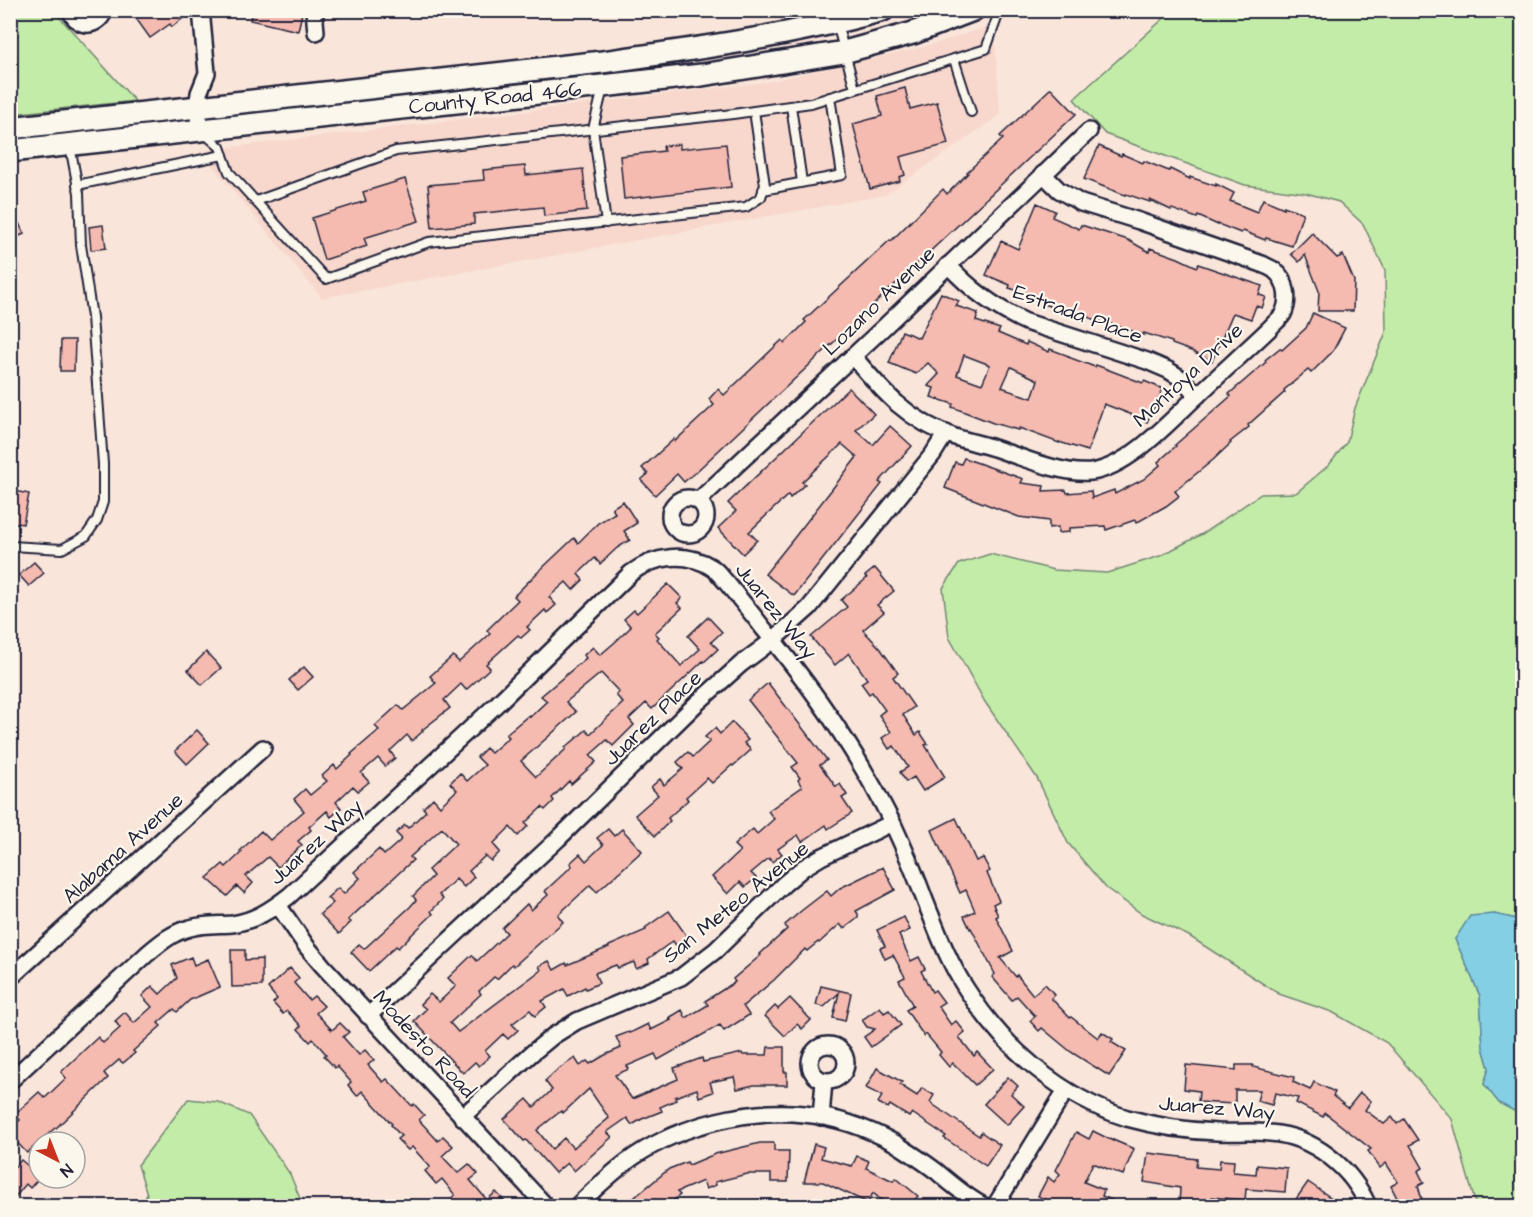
<svg xmlns="http://www.w3.org/2000/svg" width="1533" height="1217" font-family="'Architects Daughter',sans-serif">
<style>
.built{fill:#f8d8cd}
.green{fill:#c3eca8;stroke:#728772;stroke-width:1.5}
.water{fill:#84cfe4;stroke:#5d8aa0;stroke-width:1.5}
.building{fill:#f5bab0;stroke:#22223b;stroke-width:1.5;fill-rule:evenodd}
.lines{fill:none;stroke-linecap:round;stroke-linejoin:round}
.lane-casing{stroke:#22223b;stroke-width:12}
.street-casing{stroke:#22223b;stroke-width:20}
.secondary-casing{stroke:#22223b;stroke-width:26}
.lane{stroke:#fbf7ec;stroke-width:8}
.street{stroke:#fbf7ec;stroke-width:15}
.secondary{stroke:#fbf7ec;stroke-width:21}
.labels{text-anchor:middle;dominant-baseline:central;stroke-width:4.5;stroke-linejoin:round;paint-order:stroke}
.street-label{font-size:21px;fill:#22223b;stroke:#fbf7ec}
</style>
<rect width="100%" height="100%" fill="#f9e5da"/>
<filter id="ink" filterUnits="userSpaceOnUse"><feTurbulence type="fractalNoise" baseFrequency=".0167" numOctaves="2"/><feDisplacementMap in="SourceGraphic" scale="12" xChannelSelector="R" yChannelSelector="G"/><feConvolveMatrix kernelMatrix="1 2 1 2 8 2 1 2 1" color-interpolation-filters="sRGB"/></filter>
<g filter="url(#ink)">
<polygon class="built" points="994,25 1000,115 885,195 322,298 200,151 766,82 920,48"/>
<g class="green">
<polygon points="1494,10 1522,20 1522,920 1494,914 1455,939 1480,996 1483,1047 1489,1068 1484,1084 1499,1103 1522,1115 1522,1206 1476,1206 1452,1119 1387,1043 1332,1012 1279,994 1189,936 1142,914 1106,888 1068,843 1037,778 985,702 949,637 943,588 959,564 990,554 1054,570 1107,573 1160,556 1202,534 1261,494 1296,493 1329,465 1347,442 1355,408 1386,332 1385,270 1363,224 1339,202 1306,193 1245,185 1105,134 1074,99 1172,11"/>
<polygon points="10,11 54,11 135,101 11,114"/>
<polygon points="188,1099 218,1102 249,1115 290,1174 303,1206 142,1206 147,1194 138,1165"/>
</g>
<polygon class="water" points="1494,914 1522,920 1522,1115 1499,1103 1484,1084 1489,1068 1483,1047 1480,996 1455,939 1470,916"/>
<g class="building">
<polygon points="130,10 191,10 191,12 172,27 170,24 150,38"/>
<polygon points="252,10 293,10 302,13 298,31 250,20"/>
<polygon points="905,88 910,109 937,102 948,144 900,157 905,175 899,177 900,181 870,189 853,124 882,116 877,96"/>
<polygon points="1051,88 1076,114 699,469 684,482 677,474 655,495 641,480 648,474 642,468 674,439 675,441 714,405 709,399 718,389 724,395 782,340 785,343 806,322 804,320 890,240 891,241 943,189 947,194 968,173 967,172 1003,139 1000,136"/>
<polygon points="680,144 680,149 726,144 731,187 624,199 620,156 664,151 663,146"/>
<polygon points="1099,146 1121,156 1122,154 1143,163 1144,161 1169,171 1170,169 1190,179 1190,177 1216,186 1216,184 1234,193 1230,201 1257,212 1263,199 1284,208 1284,206 1303,213 1292,246 1266,238 1265,240 1243,231 1241,233 1218,224 1218,225 1198,216 1197,218 1172,209 1171,210 1150,200 1150,202 1126,194 1125,195 1084,179"/>
<polygon points="525,166 526,175 583,169 587,211 544,216 543,207 474,214 474,224 432,228 428,185 484,180 483,170"/>
<polygon points="405,179 419,221 364,238 367,246 324,260 312,218 366,201 363,192"/>
<polygon points="10,203 24,234 10,240"/>
<polygon points="1037,203 1055,211 1052,217 1079,229 1081,225 1128,240 1149,252 1150,248 1178,258 1197,267 1198,264 1262,286 1259,295 1266,297 1262,308 1256,306 1251,319 1233,313 1212,361 1194,353 1194,352 1172,344 1172,342 1144,333 1144,335 1096,319 1095,320 1072,310 1071,314 1050,304 1049,306 1030,299 1032,295 1009,288 1010,285 986,275 1001,241 1018,249"/>
<polygon points="103,225 106,248 91,250 89,227"/>
<polygon points="1312,233 1337,258 1343,255 1354,281 1353,311 1318,311 1319,291 1305,255 1299,262 1291,254"/>
<path d="M 941,293 L 959,301 L 956,306 L 978,313 L 976,321 L 1000,329 L 998,333 L 1026,345 L 1027,342 L 1049,352 L 1050,349 L 1069,356 L 1068,357 L 1095,367 L 1096,365 L 1143,383 L 1144,381 L 1163,389 L 1147,422 L 1130,414 L 1104,404 L 1088,451 L 1059,442 L 1059,443 L 1019,428 L 1018,430 L 993,423 L 952,407 L 953,404 L 931,397 L 934,388 L 928,386 L 939,374 L 928,363 L 916,374 L 889,363 L 902,331 L 919,338 ZM 964,355 L 990,365 L 982,384 L 957,375 ZM 1011,367 L 1038,380 L 1032,398 L 1007,390 L 1007,389 L 1002,387 Z"/>
<polygon points="1313,313 1345,328 1333,351 1311,373 1308,370 1284,390 1285,392 1248,425 1249,427 1230,442 1231,443 1213,460 1175,491 1179,496 1166,506 1136,523 1135,520 1106,530 1105,526 1069,528 1069,532 1058,533 1058,527 1049,528 1049,521 1019,517 945,488 955,462 961,464 964,458 1023,479 1021,483 1044,486 1043,491 1066,490 1067,493 1091,491 1092,498 1114,490 1115,494 1144,479 1160,465 1158,462 1176,446 1175,445 1231,396 1229,394 1266,362 1265,360 1280,348 1282,350 1306,328"/>
<polygon points="61,340 75,340 74,371 60,371"/>
<polygon points="849,388 874,414 856,430 873,445 890,426 912,446 879,482 882,484 794,596 765,574 794,538 857,457 842,444 802,482 805,484 790,498 788,495 749,532 757,540 743,554 718,528 736,511 728,503"/>
<polygon points="10,490 29,494 23,524 10,522"/>
<polygon points="623,501 637,523 624,531 630,540 617,548 600,564 595,558 578,574 583,580 573,590 566,582 549,597 556,605 547,613 545,610 527,627 530,630 521,638 518,635 486,664 490,668 466,690 461,684 444,700 450,708 422,730 423,731 412,741 407,735 390,751 395,758 385,766 378,758 361,773 369,782 358,791 353,786 336,802 341,808 331,817 327,811 309,827 311,830 298,841 302,845 278,867 268,857 246,876 253,883 244,893 237,886 227,896 207,878 223,864 226,867 242,852 240,851 261,831 270,840 304,811 294,799 305,789 310,795 327,781 322,776 334,765 337,769 352,755 351,754 379,730 375,726 398,705 403,710 436,683 430,676 453,656 459,662 490,634 487,630 518,600 514,596 536,574 574,538 578,543 598,523 615,513 612,508"/>
<polygon points="34,562 44,573 29,586 19,575"/>
<polygon points="875,568 894,591 877,605 884,612 863,630 880,648 898,673 893,677 914,707 903,715 916,735 920,732 928,744 925,745 945,777 923,791 914,777 906,782 900,772 908,767 894,746 889,749 882,738 891,732 879,715 885,710 872,692 869,694 861,683 867,679 849,653 835,665 811,637 847,607 841,600 867,578 865,576"/>
<path d="M 668,584 L 682,598 L 677,603 L 682,608 L 655,633 L 659,637 L 657,639 L 681,666 L 700,649 L 688,636 L 708,617 L 722,632 L 711,642 L 718,649 L 704,662 L 703,661 L 652,709 L 646,703 L 629,719 L 634,725 L 613,746 L 607,740 L 590,755 L 596,762 L 571,784 L 569,781 L 552,798 L 554,801 L 545,810 L 542,807 L 525,823 L 528,826 L 518,836 L 510,827 L 493,844 L 500,852 L 491,861 L 485,856 L 469,871 L 474,877 L 464,887 L 456,879 L 439,895 L 443,899 L 431,911 L 433,914 L 398,948 L 396,946 L 369,971 L 351,952 L 359,944 L 364,949 L 410,907 L 416,900 L 413,896 L 433,876 L 428,870 L 456,844 L 442,828 L 410,857 L 413,860 L 348,920 L 351,922 L 339,934 L 320,914 L 333,903 L 327,898 L 338,888 L 344,894 L 360,878 L 354,872 L 379,849 L 384,855 L 402,839 L 396,833 L 405,825 L 408,828 L 426,811 L 423,808 L 433,798 L 440,806 L 457,790 L 450,783 L 460,773 L 467,781 L 485,765 L 477,757 L 486,748 L 491,753 L 509,737 L 506,734 L 529,715 L 530,717 L 547,701 L 541,696 L 586,658 L 584,655 L 593,647 L 600,655 L 614,643 L 631,627 L 624,619 L 634,610 L 637,613 ZM 601,673 L 619,692 L 616,695 L 623,703 L 590,734 L 586,730 L 565,748 L 566,749 L 536,777 L 521,761 L 576,712 L 566,702 Z"/>
<polygon points="206,652 221,668 202,685 188,670"/>
<polygon points="304,667 313,677 298,690 289,680"/>
<polygon points="768,683 827,760 820,765 836,787 840,784 847,795 842,798 852,813 828,829 826,825 802,842 798,835 778,849 782,854 772,862 769,858 751,873 756,878 745,887 740,882 728,894 712,877 740,851 734,845 753,829 757,834 774,819 768,811 802,787 798,780 800,778 792,767 798,763 748,700"/>
<polygon points="732,722 748,740 744,743 751,750 733,766 732,765 712,783 707,778 686,797 688,800 668,818 670,821 655,836 635,815 658,795 651,787 660,779 664,785 683,769 677,762 688,752 693,757 710,741 705,737 715,728 720,734"/>
<polygon points="197,730 209,743 187,764 175,751"/>
<polygon points="956,818 976,861 983,858 990,871 987,873 999,901 993,904 998,916 996,917 1013,951 1000,958 1016,977 1017,975 1033,995 1045,984 1055,995 1051,998 1070,1018 1071,1017 1098,1038 1102,1032 1113,1039 1111,1042 1126,1051 1109,1076 1071,1052 1042,1028 1039,1031 1030,1021 1035,1016 1017,996 1012,1000 992,977 995,974 971,928 970,929 964,916 975,911 966,890 960,893 932,830"/>
<polygon points="608,829 614,836 622,829 642,851 597,892 590,885 558,915 563,922 514,966 512,964 497,979 494,977 479,991 481,994 450,1023 458,1032 541,970 539,966 549,961 554,970 566,963 567,965 609,947 609,946 646,930 645,928 669,911 689,939 678,948 673,941 648,959 649,963 636,969 634,962 618,968 616,965 595,973 599,983 586,989 585,987 568,996 564,989 542,1001 546,1007 535,1016 530,1010 512,1024 518,1030 508,1039 503,1034 485,1051 490,1056 479,1066 475,1062 463,1073 414,1021 426,1009 420,1004 430,994 439,1002 456,986 448,978 472,955 477,961 490,949 507,933 502,928 527,904 531,910 548,895 545,891 572,866 570,863 580,854 586,861 603,845 597,838"/>
<path d="M 883,867 L 895,890 L 856,911 L 858,914 L 858,918 L 844,929 L 840,924 L 819,943 L 818,942 L 807,951 L 805,949 L 774,980 L 743,1006 L 749,1015 L 724,1031 L 720,1025 L 658,1060 L 655,1054 L 627,1066 L 629,1069 L 615,1075 L 632,1099 L 678,1079 L 674,1068 L 702,1058 L 703,1062 L 742,1053 L 743,1055 L 767,1055 L 768,1047 L 784,1047 L 784,1072 L 787,1072 L 787,1085 L 754,1085 L 737,1089 L 734,1077 L 710,1082 L 713,1092 L 699,1097 L 697,1089 L 675,1097 L 676,1100 L 660,1107 L 662,1111 L 642,1119 L 632,1125 L 627,1118 L 607,1132 L 612,1137 L 574,1171 L 567,1163 L 555,1173 L 526,1140 L 524,1141 L 504,1119 L 527,1099 L 534,1107 L 552,1090 L 545,1081 L 557,1070 L 575,1058 L 580,1066 L 587,1061 L 590,1064 L 605,1055 L 621,1048 L 616,1037 L 629,1032 L 630,1033 L 648,1024 L 651,1030 L 671,1020 L 669,1018 L 682,1010 L 686,1018 L 708,1005 L 705,1001 L 735,982 L 733,979 L 761,955 L 760,954 L 787,929 L 785,925 L 801,911 L 827,891 L 831,896 L 840,888 ZM 589,1089 L 609,1118 L 573,1148 L 564,1138 L 552,1149 L 537,1130 L 561,1111 L 563,1113 Z"/>
<polygon points="904,917 910,930 899,935 911,961 919,957 925,969 921,971 932,992 935,990 944,1002 938,1006 951,1025 956,1021 965,1032 959,1037 974,1056 977,1052 993,1069 975,1085 953,1063 949,1067 939,1055 941,1052 926,1034 924,1036 906,1010 913,1006 899,980 905,977 893,955 885,959 880,948 885,946 877,930"/>
<polygon points="231,950 245,950 245,960 262,959 262,986 232,987"/>
<polygon points="191,957 194,965 208,959 220,987 190,1000 177,1012 174,1009 158,1023 161,1026 133,1051 135,1053 123,1063 119,1060 104,1073 108,1078 56,1128 55,1128 27,1153 10,1135 10,1129 20,1120 15,1114 39,1092 45,1098 66,1078 61,1072 98,1037 103,1043 120,1028 115,1021 125,1012 134,1023 152,1007 142,996 152,986 160,994 177,978 172,965"/>
<polygon points="290,968 299,978 294,983 309,1000 314,996 324,1006 316,1013 332,1030 340,1023 349,1032 343,1037 359,1055 365,1050 374,1060 368,1065 383,1082 387,1079 412,1106 414,1104 424,1115 419,1120 438,1141 443,1136 453,1146 442,1156 458,1173 469,1164 478,1174 470,1180 487,1200 496,1192 509,1206 459,1206 451,1198 455,1195 442,1179 436,1184 425,1171 430,1167 412,1147 408,1150 397,1139 401,1136 391,1125 392,1124 362,1091 357,1096 348,1085 351,1082 337,1066 335,1068 324,1056 326,1054 313,1039 310,1042 298,1029 301,1026 287,1011 283,1014 273,1003 277,999 268,988"/>
<polygon points="821,986 851,993 845,1021 833,1018 839,993 824,1007 816,1005"/>
<polygon points="790,998 811,1020 802,1029 797,1024 785,1036 765,1016 775,1006 778,1009"/>
<polygon points="880,1007 884,1013 889,1010 901,1025 871,1047 864,1037 875,1029 867,1027 862,1020"/>
<polygon points="1186,1065 1236,1070 1236,1065 1253,1065 1253,1067 1294,1077 1293,1082 1310,1090 1314,1082 1335,1092 1333,1096 1348,1108 1360,1093 1371,1101 1365,1110 1384,1124 1392,1117 1397,1124 1404,1119 1418,1140 1410,1145 1423,1168 1418,1171 1424,1183 1418,1186 1424,1206 1401,1206 1391,1186 1398,1182 1386,1163 1380,1168 1368,1151 1371,1149 1325,1113 1323,1117 1296,1103 1298,1098 1275,1093 1272,1105 1257,1101 1260,1090 1235,1090 1235,1104 1198,1102 1199,1091 1184,1089"/>
<polygon points="877,1068 902,1082 900,1085 917,1096 922,1088 934,1095 930,1102 935,1106 979,1136 981,1132 1000,1145 986,1166 944,1138 946,1136 912,1113 909,1117 890,1105 888,1108 878,1103 882,1096 866,1088"/>
<polygon points="1008,1077 1018,1086 1011,1094 1024,1106 1007,1125 984,1104"/>
<polygon points="1093,1131 1113,1141 1113,1140 1134,1149 1123,1175 1093,1163 1084,1182 1104,1190 1102,1196 1126,1206 1058,1206 1038,1196 1048,1177 1054,1182 1060,1174 1056,1170 1076,1132 1089,1139"/>
<polygon points="760,1143 774,1143 774,1151 789,1151 788,1182 771,1182 771,1174 747,1174 715,1182 716,1185 706,1189 703,1181 677,1192 680,1195 666,1206 624,1206 669,1169 687,1162 689,1165 715,1154"/>
<polygon points="814,1144 824,1147 821,1158 852,1166 857,1156 869,1161 866,1168 893,1181 896,1178 918,1196 909,1206 888,1206 873,1193 868,1203 823,1182 804,1182"/>
<polygon points="1148,1153 1197,1159 1196,1167 1219,1169 1220,1160 1234,1161 1233,1172 1256,1174 1257,1165 1287,1168 1285,1192 1246,1189 1245,1200 1212,1197 1212,1206 1179,1206 1180,1188 1144,1182"/>
<polygon points="21,1160 39,1175 39,1178 30,1188 26,1184 16,1196 10,1191 10,1172"/>
<polygon points="1308,1182 1334,1200 1330,1206 1301,1206 1294,1202"/>
</g>
<g class="lines">
<g class="lane-casing">
<g id="lane">
<polyline points="837,24 855,89"/>
<polyline points="954,59 971,112"/>
<polyline points="603,88 593,129 606,223"/>
<polyline points="791,106 802,182"/>
<polyline points="205,134 220,147 229,172 326,279 429,242 746,207 761,197 765,185 754,111"/>
<polyline points="77,185 223,155"/>
<polyline points="763,190 842,175 830,97"/>
<polyline points="256,201 396,151 733,114 811,103 986,49 997,18 1001,10"/>
<polyline points="11,546 62,549 86,536 97,520 103,502 103,464 92,317 81,245 79,193 70,146"/>
</g>
</g>
<g class="street-casing">
<g id="street">
<path d="M 70,10 C 78,29 97,29 105,10"/>
<polyline points="314,10 316,32"/>
<polyline points="200,130 197,108 199,93 207,73 201,10"/>
<path d="M 948,265 C 971,290 995,308 1026,322 L 1147,361 L 1168,370 L 1179,377 L 1198,395"/>
<path d="M 853,356 C 883,392 908,421 955,437 C 967,441 981,444 994,448 C 1021,457 1063,475 1091,472 C 1129,467 1170,421 1197,396 C 1221,373 1246,351 1270,328 C 1274,323 1280,319 1283,314 C 1290,300 1287,280 1274,270 C 1271,268 1266,266 1262,264 L 1139,221 L 1081,203 L 1059,190 L 1043,174"/>
<circle cx="688" cy="516" r="18"/>
<polyline points="698,501 882,329 1089,131"/>
<polyline points="278,905 307,947 323,966 546,1206"/>
<polyline points="10,978 263,748"/>
<polyline points="368,1016 558,839 696,704 741,664 773,640 809,608 933,454 946,433"/>
<circle cx="828" cy="1063" r="18"/>
<path d="M 10,1081 L 147,954 C 160,943 173,932 190,928 C 204,924 217,925 232,924 C 254,921 271,910 289,896 L 497,704 L 631,573 C 654,556 686,551 711,567 C 717,570 721,577 726,582 C 738,597 751,612 763,628 C 813,688 858,753 893,824 C 905,850 916,876 926,903 C 938,933 949,963 967,990 C 1004,1048 1060,1097 1127,1118 C 1156,1126 1187,1131 1217,1132 C 1235,1133 1252,1131 1270,1133 C 1313,1136 1352,1168 1368,1206"/>
<polyline points="462,1117 531,1054 553,1036 577,1021 681,977 716,950 784,884 803,868 821,857 892,823"/>
<polyline points="821,1117 824,1081"/>
<path d="M 577,1206 C 595,1189 614,1170 635,1156 C 682,1125 749,1108 804,1114 C 836,1117 867,1128 895,1143 C 909,1152 923,1161 936,1171 C 952,1184 966,1197 984,1206"/>
<polyline points="995,1206 1066,1090"/>
</g>
</g>
<g class="secondary-casing">
<g id="secondary">
<path d="M 10,128 L 602,62 C 696,49 791,36 883,10"/>
<polyline points="10,151 702,75 844,52 913,33 973,10"/>
</g>
</g>
<use href="#lane" class="lane"/>
<use href="#street" class="street"/>
<use href="#secondary" class="secondary"/>
</g>
</g>
<g class="labels">
<g class="street-label">
<text transform="translate(495 98) rotate(-6)">County Road 466</text>
<text transform="translate(879 301) rotate(-44)">Lozano Avenue</text>
<text transform="translate(1078 314) rotate(20)">Estrada Place</text>
<text transform="translate(1188 375) rotate(-43)">Montoya Drive</text>
<text transform="translate(776 611) rotate(51)">Juarez Way</text>
<text transform="translate(653 718) rotate(-44)">Juarez Place</text>
<text transform="translate(316 842) rotate(-42)">Juarez Way</text>
<text transform="translate(123 848) rotate(-42)">Alabama Avenue</text>
<text transform="translate(736 902) rotate(-39)">San Meteo Avenue</text>
<text transform="translate(424 1044) rotate(47)">Modesto Road</text>
<text transform="translate(1217 1108) rotate(5)">Juarez Way</text>
</g>
</g>
<rect width="1533" height="1217" fill="none" stroke="#fbf7ec" stroke-width="36"/>
<rect x="18" y="18" width="1497" height="1181" fill="none" stroke="#22223b" stroke-width="2" filter="url(#ink)"/>
<g transform="translate(57 1160) rotate(138)"><circle r="28" fill="#fbf7ec" stroke="#a4a2a5" stroke-width="1.5"/>
<path d="M0-4.5L10 22L0 15L-10 22Z" fill="#c8321e"/>
<text y="-9" font-size="16" font-weight="bold" text-anchor="middle" fill="#22223b">N</text>
</g>
</svg>
